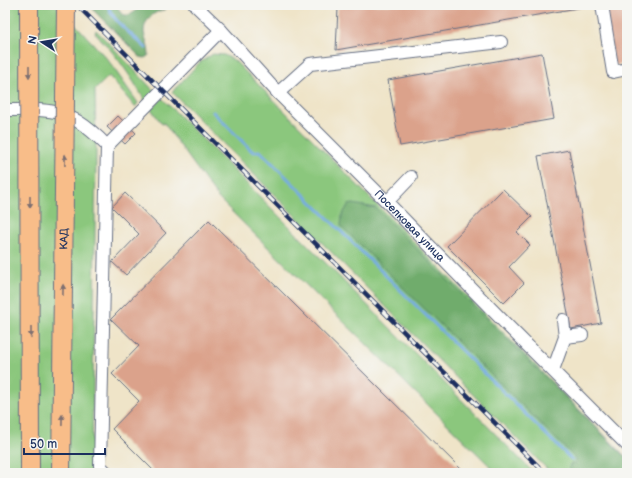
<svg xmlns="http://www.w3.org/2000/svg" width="632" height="478" font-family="'Balsamiq Sans',sans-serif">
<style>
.green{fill:#8bc77d;stroke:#537b6e}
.forest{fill:#70ac6c;stroke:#466e65}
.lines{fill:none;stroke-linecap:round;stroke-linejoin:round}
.stream{stroke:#76abe3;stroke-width:3}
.building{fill:#dba28b}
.minor-casing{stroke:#656e83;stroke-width:14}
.minor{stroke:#fff;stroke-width:12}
.rail-casing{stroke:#1b2f5e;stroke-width:4.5}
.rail{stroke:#f6f6f2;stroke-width:3;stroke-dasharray:9;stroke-linecap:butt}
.highway-bridge-casing{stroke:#656e83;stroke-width:20;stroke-linecap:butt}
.highway-bridge{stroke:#f8bd89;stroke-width:18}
.oneway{fill:#7e6f71}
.labels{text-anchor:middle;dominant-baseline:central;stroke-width:3;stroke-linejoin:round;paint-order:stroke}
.street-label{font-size:11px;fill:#1b2f5e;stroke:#f6f6f2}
</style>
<rect width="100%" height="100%" fill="#f6f6f2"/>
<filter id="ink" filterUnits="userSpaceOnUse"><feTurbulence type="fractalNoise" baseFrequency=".025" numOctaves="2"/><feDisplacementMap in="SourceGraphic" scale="8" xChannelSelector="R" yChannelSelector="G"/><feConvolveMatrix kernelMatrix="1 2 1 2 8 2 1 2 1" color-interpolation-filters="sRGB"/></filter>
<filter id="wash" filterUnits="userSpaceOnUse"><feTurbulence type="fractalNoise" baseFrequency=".012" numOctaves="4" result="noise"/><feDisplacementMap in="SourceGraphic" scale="16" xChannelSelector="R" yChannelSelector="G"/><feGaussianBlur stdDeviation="0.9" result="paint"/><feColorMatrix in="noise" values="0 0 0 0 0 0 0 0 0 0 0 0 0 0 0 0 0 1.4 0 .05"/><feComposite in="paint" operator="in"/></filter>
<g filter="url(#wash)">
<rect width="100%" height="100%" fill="#efe4c8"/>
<g class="green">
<polygon points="5,5 55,5 77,26 108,60 138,103 135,107 109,76 95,90 96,154 92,473 5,473"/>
<path d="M 96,30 L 107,41 L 154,91 L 145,101 C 131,76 115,53 95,33 Z"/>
<polygon points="213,54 224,55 234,60 627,458 627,473 551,473 172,92 199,63"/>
<polygon points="162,98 534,473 497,473 218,198 164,123 162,124 151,109"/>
</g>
<g class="forest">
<path d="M 93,5 L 117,5 C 118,7 119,10 120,12 C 128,20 136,11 141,5 L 167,5 L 164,10 C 153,12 144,20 144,32 C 145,40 149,46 149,55 L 145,58 L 140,57 L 94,11 Z"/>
<polygon points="353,204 376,208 627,459 627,473 568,473 570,464 576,463 574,457 341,226 342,216 348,205"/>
</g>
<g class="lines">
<g class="stream">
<path d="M 108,5 C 110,19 136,38 146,48"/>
<polyline points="213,112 253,152 260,151 572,460"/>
</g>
</g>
<g id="blocks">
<g class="building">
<polygon points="355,5 589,5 589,6 336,50 338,8"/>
<polygon points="604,5 627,5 627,63 614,65"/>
<polygon points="542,53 554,119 400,146 388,80"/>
<polygon points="118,116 136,133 125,144 107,127"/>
<polygon points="569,150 601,323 571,329 538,156"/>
<polygon points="503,189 532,217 517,232 530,245 509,267 524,283 504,303 447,246"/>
<polygon points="125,193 166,233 126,275 112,262 139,234 112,207"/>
<polygon points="209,220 465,473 156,473 112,429 139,401 112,374 139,346 111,319"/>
</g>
</g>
</g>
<g filter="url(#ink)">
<use href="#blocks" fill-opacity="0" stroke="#656e83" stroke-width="1"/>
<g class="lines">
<g class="minor-casing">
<g id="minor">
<path id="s1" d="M 195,5 L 221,30 L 278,93 L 387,202 L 508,326 L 627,445"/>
<polyline points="602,5 613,72 627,69"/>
<polyline points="278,93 310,64 501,42"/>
<path d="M 5,110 C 19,110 35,109 49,111 C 72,113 92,130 107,146 L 100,466 L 107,473"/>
<polyline points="107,146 221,30"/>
<polyline points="387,202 411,177"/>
<polyline points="565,337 582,335"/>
<polyline points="553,370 565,337 563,320"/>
</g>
</g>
<use href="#minor" class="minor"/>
<g class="rail-casing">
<polyline id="rail" points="77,5 545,473"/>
</g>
<use href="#rail" class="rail"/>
<g class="highway-bridge-casing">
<g id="highway-bridge">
<polyline points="29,5 30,473"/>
<path id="s2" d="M 61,473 L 66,5"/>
</g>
</g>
<use href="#highway-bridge" class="highway-bridge"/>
</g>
<defs><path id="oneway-solid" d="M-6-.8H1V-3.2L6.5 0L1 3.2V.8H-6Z"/></defs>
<g class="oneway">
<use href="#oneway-solid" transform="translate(29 72) rotate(90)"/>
<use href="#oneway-solid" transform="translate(65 160) rotate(-89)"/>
<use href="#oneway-solid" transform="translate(30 202) rotate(90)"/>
<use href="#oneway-solid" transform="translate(63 290) rotate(-89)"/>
<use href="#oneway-solid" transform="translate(31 332) rotate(90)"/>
<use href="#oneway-solid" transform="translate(62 420) rotate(-89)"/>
</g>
</g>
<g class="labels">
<g class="street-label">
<text stroke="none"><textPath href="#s1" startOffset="308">Поселковая улица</textPath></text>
<text stroke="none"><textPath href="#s2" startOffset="234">КАД</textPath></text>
</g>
</g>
<rect width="632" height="478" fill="none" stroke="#f6f6f2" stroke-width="20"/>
<g transform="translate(42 42) rotate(282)" stroke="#f6f6f2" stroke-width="3" paint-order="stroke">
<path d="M0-3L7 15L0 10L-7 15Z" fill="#1b2f5e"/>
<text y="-6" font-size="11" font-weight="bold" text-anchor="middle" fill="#1b2f5e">N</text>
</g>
<path d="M24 448v6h81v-6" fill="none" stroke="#1b2f5e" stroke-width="2"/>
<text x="30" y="448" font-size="12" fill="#1b2f5e" stroke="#f6f6f2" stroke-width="3" paint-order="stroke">50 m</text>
</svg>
